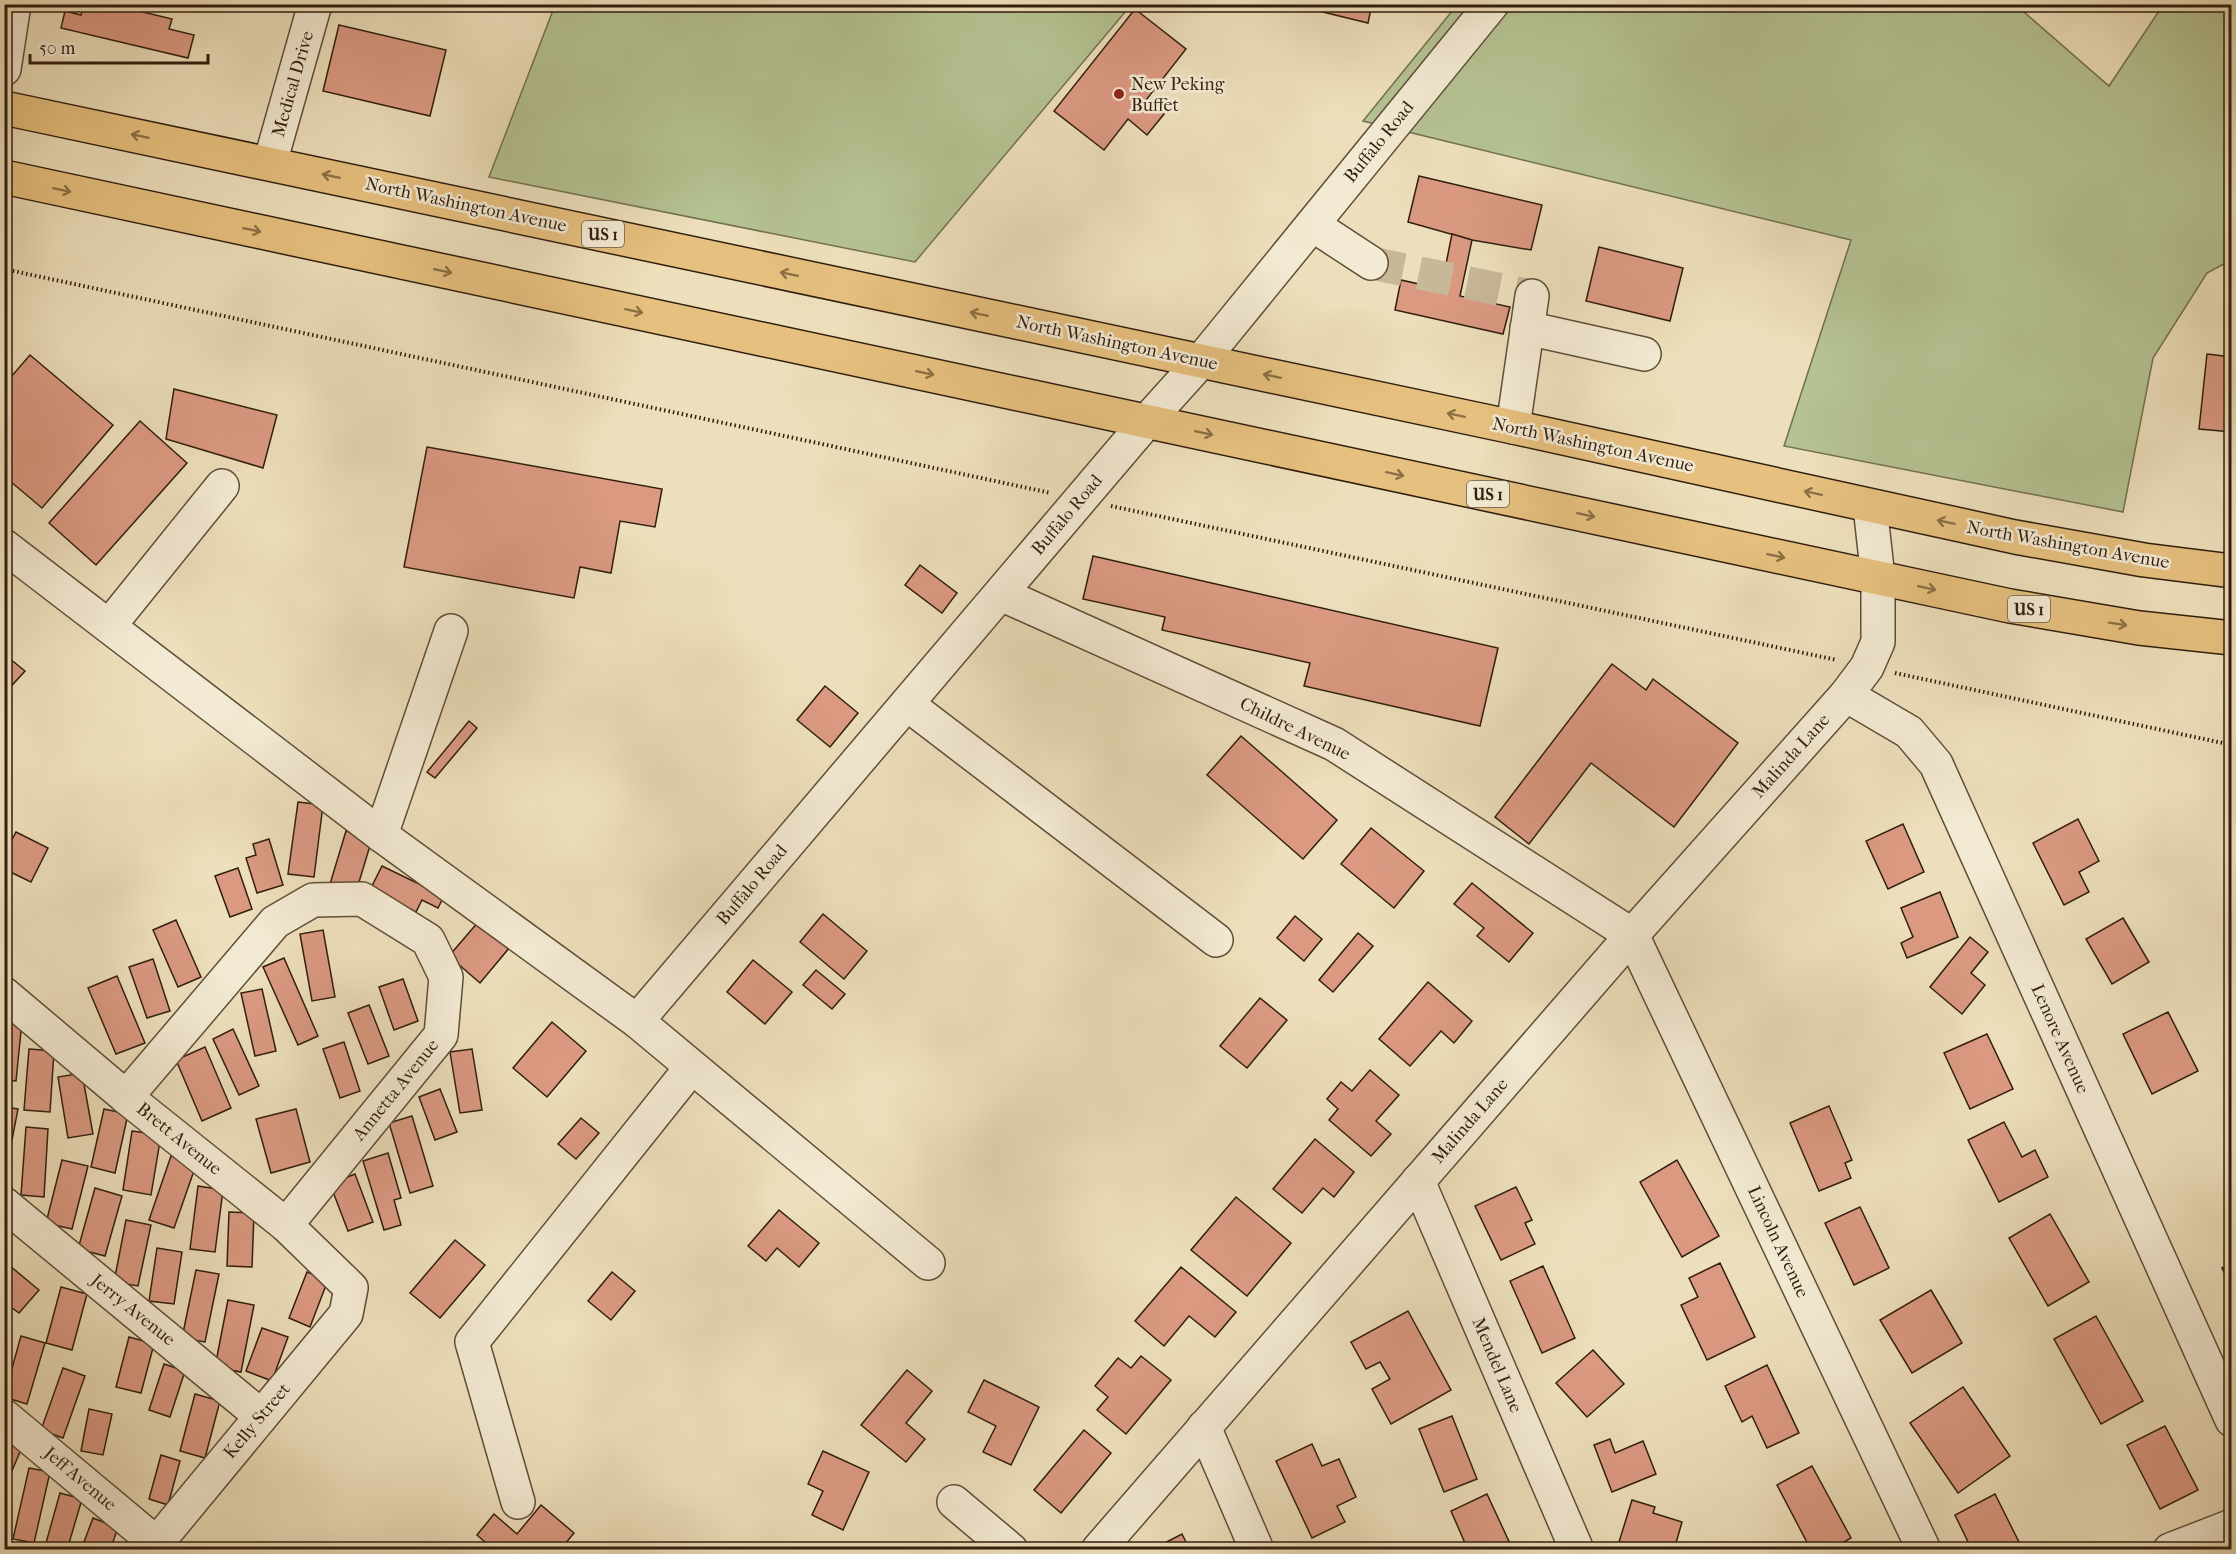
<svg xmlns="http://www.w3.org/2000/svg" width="2236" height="1554" font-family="'IM FELL French Canon',serif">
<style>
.green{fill:#b5c292;stroke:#727050;stroke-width:1.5}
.building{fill:#db9982;stroke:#301e0e;stroke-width:1.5}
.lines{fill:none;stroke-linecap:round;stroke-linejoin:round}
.minor-tunnel{stroke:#c7b898;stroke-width:33;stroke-dasharray:33 16;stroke-linecap:butt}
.minor-casing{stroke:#5f4e39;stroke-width:36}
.major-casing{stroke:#301e0e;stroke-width:36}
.path{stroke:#301e0e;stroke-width:4;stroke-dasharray:1.5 3;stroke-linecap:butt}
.minor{stroke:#f3ead3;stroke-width:33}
.major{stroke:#e6c07e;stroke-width:33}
.oneway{stroke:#8b6f46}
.poi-dot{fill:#8f2418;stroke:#f3ead3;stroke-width:2}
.labels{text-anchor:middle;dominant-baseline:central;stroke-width:5;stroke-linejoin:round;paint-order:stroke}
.shield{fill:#f3ead3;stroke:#6a5b49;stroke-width:1.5}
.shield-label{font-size:16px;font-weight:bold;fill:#301e0e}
.street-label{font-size:18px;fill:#301e0e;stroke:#f3ead3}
.poi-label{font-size:18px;fill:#301e0e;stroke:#f3ead3;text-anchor:start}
</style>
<rect width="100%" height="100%" fill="#eddfbb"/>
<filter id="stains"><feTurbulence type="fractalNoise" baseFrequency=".00333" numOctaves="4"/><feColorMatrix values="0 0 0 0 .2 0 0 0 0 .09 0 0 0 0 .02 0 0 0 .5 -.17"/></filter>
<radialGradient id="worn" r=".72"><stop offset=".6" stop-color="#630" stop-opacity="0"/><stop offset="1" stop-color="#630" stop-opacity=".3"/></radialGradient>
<g class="green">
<polygon points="555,5 555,4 1131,5 915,262 489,177"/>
<polygon points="1457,5 2016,5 2109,86 2163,5 2231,5 2231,260 2207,273 2153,358 2123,512 1784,446 1851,240 1363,121"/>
</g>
<g class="building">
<polygon points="84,4 110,4 172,19 169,29 194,35 188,58 61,28 65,11 81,15"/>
<polygon points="1290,4 1372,4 1368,23"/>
<polygon points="1135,9 1186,49 1146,100 1164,114 1147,135 1128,119 1104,150 1054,111"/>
<polygon points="339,25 446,50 430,116 323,91"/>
<polygon points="1419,176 1542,205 1531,250 1472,240 1408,222"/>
<polygon points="1452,234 1472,240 1460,296 1510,307 1503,334 1395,310 1401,280 1441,289"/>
<polygon points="1599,247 1683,268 1670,321 1586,301"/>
<polygon points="2207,354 2232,357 2232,432 2199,429"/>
<polygon points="30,355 113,425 42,508 4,476 4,385"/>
<polygon points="174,389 277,415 263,468 166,439"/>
<polygon points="140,421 187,463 96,565 49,523"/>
<polygon points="427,447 662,489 655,527 620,521 611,573 580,567 574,598 404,567"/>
<polygon points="1093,556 1498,648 1480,726 1304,686 1310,663 1162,630 1165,617 1083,599"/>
<polygon points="920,565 957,593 942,613 905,585"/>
<polygon points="4,654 25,671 4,694"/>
<polygon points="1612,664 1646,690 1653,679 1738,743 1674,827 1591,763 1529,844 1495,817"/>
<polygon points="825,686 858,713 830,747 797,720"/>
<polygon points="469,721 477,728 435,778 427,772"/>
<polygon points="1241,736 1337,820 1303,859 1207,775"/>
<polygon points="298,802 323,805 314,877 288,874"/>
<polygon points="2078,819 2099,861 2079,872 2089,892 2064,905 2033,843"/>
<polygon points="1903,824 1924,872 1888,889 1866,841"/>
<polygon points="1371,828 1424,871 1394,908 1341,864"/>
<polygon points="346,831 372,839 356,892 330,884"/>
<polygon points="16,832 48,848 31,882 4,869 4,855"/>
<polygon points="269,839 283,885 257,893 246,858 256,855 253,844"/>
<polygon points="382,866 444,896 438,908 422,900 416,912 370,890"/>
<polygon points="238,868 252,909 230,917 215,876"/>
<polygon points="1472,883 1533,933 1509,962 1477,936 1484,928 1454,904"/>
<polygon points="1940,892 1958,937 1907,958 1901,943 1913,937 1901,908"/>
<polygon points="823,914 867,951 844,979 800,942"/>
<polygon points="1295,916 1322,939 1304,961 1277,938"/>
<polygon points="2123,918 2149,962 2112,984 2086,939"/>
<polygon points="176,920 201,977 178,987 153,930"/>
<polygon points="479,921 510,947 480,983 449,956"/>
<polygon points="323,930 335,997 312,1001 300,934"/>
<polygon points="1358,933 1373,946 1333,992 1319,980"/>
<polygon points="1970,937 1988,952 1971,973 1985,985 1962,1014 1930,987"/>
<polygon points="284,958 318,1036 298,1045 263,967"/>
<polygon points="153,959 170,1011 147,1018 129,967"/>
<polygon points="753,960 792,992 765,1024 727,992"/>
<polygon points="816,970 845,994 832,1009 803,985"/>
<polygon points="117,976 145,1043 116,1054 88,988"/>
<polygon points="403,979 418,1021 394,1030 379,987"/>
<polygon points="1428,982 1472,1021 1454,1043 1441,1031 1410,1066 1379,1039"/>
<polygon points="262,989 276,1051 255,1056 241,993"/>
<polygon points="1260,998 1287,1020 1247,1068 1220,1046"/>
<polygon points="369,1005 389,1056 368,1064 348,1013"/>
<polygon points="2168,1012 2198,1071 2152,1094 2123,1034"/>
<polygon points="4,1019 22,1021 16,1081 4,1080"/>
<polygon points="552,1022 586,1051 547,1097 513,1068"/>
<polygon points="233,1029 259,1086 239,1095 213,1039"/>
<polygon points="1987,1034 2013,1089 1970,1109 1944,1053"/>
<polygon points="344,1042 360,1091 340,1098 323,1049"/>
<polygon points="205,1047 231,1108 202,1121 176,1060"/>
<polygon points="29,1049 54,1051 50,1112 24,1110"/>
<polygon points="472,1049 482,1110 460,1113 450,1052"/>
<polygon points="1370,1070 1399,1095 1376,1121 1391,1134 1371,1156 1329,1120 1338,1109 1327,1099 1341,1082 1352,1091"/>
<polygon points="82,1073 93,1134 68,1138 58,1077"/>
<polygon points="440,1089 457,1132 435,1140 419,1097"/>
<polygon points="1829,1106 1852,1160 1845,1163 1851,1178 1819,1191 1790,1123"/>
<polygon points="4,1107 18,1109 6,1171 4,1171"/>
<polygon points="104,1109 128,1114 115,1173 91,1167"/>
<polygon points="296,1109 310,1162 271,1173 256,1119"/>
<polygon points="412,1116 433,1186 410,1193 389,1123"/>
<polygon points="581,1118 599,1133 576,1159 558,1144"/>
<polygon points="2004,1122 2022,1157 2035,1150 2048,1177 1999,1202 1968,1140"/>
<polygon points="26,1127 48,1129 44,1197 21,1195"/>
<polygon points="132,1131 161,1135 151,1195 123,1190"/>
<polygon points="1315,1139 1354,1172 1334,1197 1323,1188 1302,1213 1273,1189"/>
<polygon points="388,1153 401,1198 394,1200 401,1225 384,1230 363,1161"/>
<polygon points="171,1156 196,1165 174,1228 149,1220"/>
<polygon points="62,1160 88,1166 72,1229 46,1223"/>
<polygon points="1677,1160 1719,1236 1682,1257 1640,1182"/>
<polygon points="355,1174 373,1222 348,1231 330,1184"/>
<polygon points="198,1186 223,1190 215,1252 190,1249"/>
<polygon points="1516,1187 1532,1220 1525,1223 1535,1244 1501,1260 1475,1206"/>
<polygon points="95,1188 122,1196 105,1256 78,1249"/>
<polygon points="1236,1197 1291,1243 1247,1296 1191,1250"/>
<polygon points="1860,1207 1889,1268 1854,1285 1825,1223"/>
<polygon points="779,1210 819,1243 799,1267 777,1248 766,1261 748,1246"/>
<polygon points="229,1212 254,1213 252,1267 227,1266"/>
<polygon points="2050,1214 2089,1282 2048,1306 2009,1238"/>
<polygon points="126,1220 151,1225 138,1286 114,1282"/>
<polygon points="455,1240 485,1265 440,1318 410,1293"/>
<polygon points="157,1248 182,1252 174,1304 149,1301"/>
<polygon points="4,1261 39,1290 19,1313 4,1302"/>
<polygon points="1720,1263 1755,1337 1707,1360 1681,1305 1698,1297 1689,1278"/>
<polygon points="2232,1264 2232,1289 2222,1268"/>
<polygon points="1543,1266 1575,1338 1542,1353 1510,1281"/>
<polygon points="1181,1267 1236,1312 1215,1337 1189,1316 1164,1346 1135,1321"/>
<polygon points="196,1270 219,1274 205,1342 182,1338"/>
<polygon points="307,1272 328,1280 310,1327 289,1318"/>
<polygon points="612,1272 635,1291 611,1320 588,1301"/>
<polygon points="61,1287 87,1294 72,1350 46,1343"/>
<polygon points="1931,1290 1962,1343 1912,1373 1880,1320"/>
<polygon points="228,1300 254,1305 241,1372 215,1367"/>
<polygon points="1408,1311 1451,1390 1391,1424 1372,1389 1390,1379 1380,1362 1366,1369 1351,1342"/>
<polygon points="2096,1316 2143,1401 2101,1424 2054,1339"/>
<polygon points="262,1328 288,1337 272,1381 246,1371"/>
<polygon points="21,1336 45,1343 27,1404 4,1397"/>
<polygon points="129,1337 154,1344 141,1393 116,1387"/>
<polygon points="1593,1350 1624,1384 1587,1417 1556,1383"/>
<polygon points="1141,1356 1171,1380 1126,1434 1097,1410 1108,1397 1095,1386 1118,1358 1131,1368"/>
<polygon points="164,1364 185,1371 170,1417 149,1410"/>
<polygon points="1767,1365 1799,1433 1767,1448 1752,1416 1742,1422 1725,1386"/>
<polygon points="63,1368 85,1376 63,1438 41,1430"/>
<polygon points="907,1370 932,1391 906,1423 925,1439 906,1462 861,1425"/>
<polygon points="984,1380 1039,1407 1011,1465 983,1452 996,1426 968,1412"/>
<polygon points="1963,1387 2010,1456 1958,1493 1910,1423"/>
<polygon points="195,1394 220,1401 205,1458 180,1451"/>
<polygon points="89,1409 112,1414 103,1455 81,1451"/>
<polygon points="1452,1416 1477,1479 1444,1492 1419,1429"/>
<polygon points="2165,1426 2198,1490 2160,1509 2127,1445"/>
<polygon points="1084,1430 1111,1453 1061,1513 1034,1490"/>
<polygon points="1610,1439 1615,1453 1643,1441 1656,1474 1612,1492 1594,1445"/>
<polygon points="4,1440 22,1447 4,1490"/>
<polygon points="1312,1444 1322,1466 1339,1459 1356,1497 1337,1506 1345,1522 1312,1538 1276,1461"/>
<polygon points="823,1451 869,1472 843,1530 812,1515 823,1491 808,1484"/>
<polygon points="161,1455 180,1461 168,1505 149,1499"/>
<polygon points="1812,1466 1851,1538 1830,1550 1811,1550 1777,1485"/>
<polygon points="29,1468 50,1472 34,1543 13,1539"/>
<polygon points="60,1493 82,1499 67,1550 44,1550"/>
<polygon points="1487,1494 1513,1550 1468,1550 1451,1511"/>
<polygon points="1995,1494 2023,1550 1972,1550 1955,1515"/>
<polygon points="1632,1500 1655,1507 1653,1513 1682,1522 1674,1550 1640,1550 1619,1542"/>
<polygon points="541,1505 574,1533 560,1550 494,1550 477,1535 494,1514 517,1534"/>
<polygon points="93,1518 118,1528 110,1550 81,1550"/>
<polygon points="1182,1534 1190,1550 1151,1550"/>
</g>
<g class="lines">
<polyline class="minor-tunnel" points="1371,263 1532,296"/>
<g class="minor-casing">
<g id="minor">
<polyline points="4,69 14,4"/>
<polyline points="270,163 315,4"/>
<polyline points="1313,225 1371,263"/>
<polyline points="1527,328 1644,354"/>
<polyline points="1513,427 1532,296"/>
<polyline points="4,546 381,835 637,1021 928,1263"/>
<polyline points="1001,594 1334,744 1632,935 1924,1550"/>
<polyline points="109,626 222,486"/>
<polyline points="1846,695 1909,732 1936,764 2232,1420"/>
<polyline points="907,704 1216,940"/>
<polyline points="381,835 451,631"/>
<polyline points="4,994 126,1097 286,1225 351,1288 346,1314 151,1550"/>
<polyline points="637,1021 1147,421 1201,361 1492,4"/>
<polyline points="126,1097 275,922 313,900 362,899 428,940 446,977 441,1035 286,1225"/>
<polyline points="1418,1181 1577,1550"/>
<polyline points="4,1204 261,1416"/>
<polyline points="4,1416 156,1543"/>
<polyline points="1204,1427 1257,1550"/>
<polyline points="518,1502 472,1342 691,1068"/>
<polyline points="954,1502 1011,1550"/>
<polyline points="1098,1550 1632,935 1846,695 1867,667 1878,642 1878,578 1870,506"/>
<polyline points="2170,1550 2232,1526"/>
</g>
</g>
<g class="major-casing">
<g id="major">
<polyline points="4,108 1513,427 2015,537 2144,560 2232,571"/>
<polyline points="4,177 2010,606 2139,628 2232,638"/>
</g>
</g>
<g class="path">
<polyline points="4,269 1051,493"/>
<polyline points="1111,506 1837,660"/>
<polyline points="1895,673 2232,745"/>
</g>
<use href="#minor" class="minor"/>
<use href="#major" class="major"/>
</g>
<defs><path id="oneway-shaft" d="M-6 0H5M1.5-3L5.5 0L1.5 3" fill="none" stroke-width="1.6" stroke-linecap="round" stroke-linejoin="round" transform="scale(1.5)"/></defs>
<g class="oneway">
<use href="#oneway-shaft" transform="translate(140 136) rotate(-168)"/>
<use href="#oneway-shaft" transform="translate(331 176) rotate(-168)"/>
<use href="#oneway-shaft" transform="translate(62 190) rotate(12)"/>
<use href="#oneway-shaft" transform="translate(252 230) rotate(12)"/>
<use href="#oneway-shaft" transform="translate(443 271) rotate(12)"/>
<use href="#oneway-shaft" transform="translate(789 274) rotate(-168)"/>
<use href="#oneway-shaft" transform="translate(634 311) rotate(12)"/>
<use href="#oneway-shaft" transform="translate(979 314) rotate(-168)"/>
<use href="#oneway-shaft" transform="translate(925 373) rotate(12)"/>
<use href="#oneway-shaft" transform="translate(1272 376) rotate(-168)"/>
<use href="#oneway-shaft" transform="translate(1456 415) rotate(-168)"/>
<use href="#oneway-shaft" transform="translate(1204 433) rotate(12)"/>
<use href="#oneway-shaft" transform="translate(1395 474) rotate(12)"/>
<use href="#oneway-shaft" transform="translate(1813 493) rotate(-168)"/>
<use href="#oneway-shaft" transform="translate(1586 515) rotate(12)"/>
<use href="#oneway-shaft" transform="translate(1946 522) rotate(-168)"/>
<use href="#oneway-shaft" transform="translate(1776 556) rotate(12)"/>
<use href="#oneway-shaft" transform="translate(1927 588) rotate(12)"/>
<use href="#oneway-shaft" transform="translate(2118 624) rotate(9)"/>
</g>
<circle class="poi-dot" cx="1119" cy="94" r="6"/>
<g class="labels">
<g class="shield">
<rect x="582" y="221" width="42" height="26" rx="4.5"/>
<rect x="1467" y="481" width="42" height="26" rx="4.5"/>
<rect x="2008" y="596" width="42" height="26" rx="4.5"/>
</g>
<g class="shield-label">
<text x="603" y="234">US 1</text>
<text x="1488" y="494">US 1</text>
<text x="2029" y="609">US 1</text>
</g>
<g class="street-label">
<text transform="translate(293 84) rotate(-74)">Medical Drive</text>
<text transform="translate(1379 142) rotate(-51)">Buffalo Road</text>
<text transform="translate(466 205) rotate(12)">North Washington Avenue</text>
<text transform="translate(1117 343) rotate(12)">North Washington Avenue</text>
<text transform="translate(1593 445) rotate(12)">North Washington Avenue</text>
<text transform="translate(1067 515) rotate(-50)">Buffalo Road</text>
<text transform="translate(2068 545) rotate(10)">North Washington Avenue</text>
<text transform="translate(1295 729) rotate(26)">Childre Avenue</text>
<text transform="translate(1791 756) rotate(-48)">Malinda Lane</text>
<text transform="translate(752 885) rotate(-50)">Buffalo Road</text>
<text transform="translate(2060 1039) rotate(66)">Lenore Avenue</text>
<text transform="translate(396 1090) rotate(-51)">Annetta Avenue</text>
<text transform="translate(1470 1121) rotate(-49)">Malinda Lane</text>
<text transform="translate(179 1139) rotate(39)">Brett Avenue</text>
<text transform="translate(1778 1242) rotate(65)">Lincoln Avenue</text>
<text transform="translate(133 1310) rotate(39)">Jerry Avenue</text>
<text transform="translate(1497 1365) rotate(67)">Mendel Lane</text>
<text transform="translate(257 1421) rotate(-50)">Kelly Street</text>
<text transform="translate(80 1479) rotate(40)">Jeff Avenue</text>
</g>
<g class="poi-label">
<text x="1131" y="84">New Peking<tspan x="1131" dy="21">Buffet</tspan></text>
</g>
</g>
<rect width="2236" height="1554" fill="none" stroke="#eddfbb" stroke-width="24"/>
<rect x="6" y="6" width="2224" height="1542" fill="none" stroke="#301e0e" stroke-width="3"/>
<rect x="12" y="12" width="2212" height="1530" fill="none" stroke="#301e0e" stroke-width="1.5"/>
<path d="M30 54v9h178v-9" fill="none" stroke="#301e0e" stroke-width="3"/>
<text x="39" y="54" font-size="18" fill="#301e0e" stroke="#f3ead3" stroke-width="4.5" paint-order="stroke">50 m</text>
<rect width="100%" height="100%" filter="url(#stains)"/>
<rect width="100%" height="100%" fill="url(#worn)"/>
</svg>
